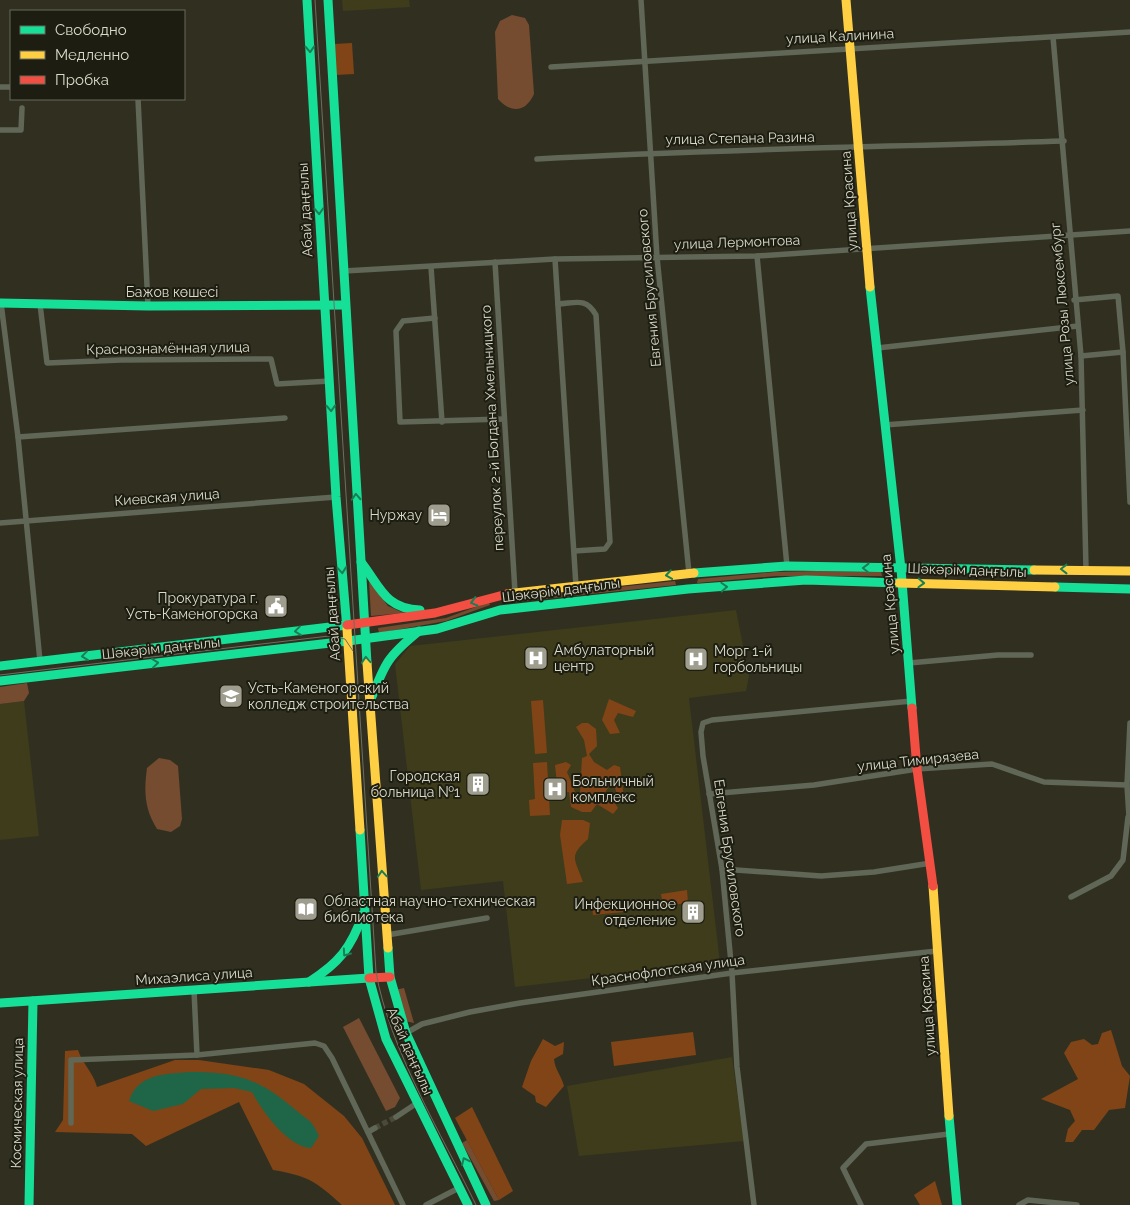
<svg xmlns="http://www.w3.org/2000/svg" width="1130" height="1205" font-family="Raleway,sans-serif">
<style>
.built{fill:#3e3c1b}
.green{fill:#754c30}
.forest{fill:#814416}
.water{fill:#1f6648}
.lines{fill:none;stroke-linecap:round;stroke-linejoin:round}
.street-tunnel{stroke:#4a4a3a;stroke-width:5.5;stroke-dasharray:5.5 3;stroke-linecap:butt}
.street{stroke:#606757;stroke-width:5.5}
.fast{stroke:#16e098;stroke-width:9}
.slow{stroke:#ffcf43;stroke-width:9}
.jam{stroke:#f24e42;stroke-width:9}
.tram{stroke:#6b6f61;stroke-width:1}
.oneway{stroke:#1a7e54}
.labels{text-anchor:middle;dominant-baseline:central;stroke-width:4;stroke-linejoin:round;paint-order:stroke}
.street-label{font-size:14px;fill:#dadaca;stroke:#1d1d11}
.poi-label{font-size:14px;fill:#dadaca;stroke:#1d1d11;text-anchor:start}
</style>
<rect width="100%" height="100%" fill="#313020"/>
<g class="built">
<polygon points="342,0 409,0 410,7 343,11"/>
<polygon points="736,610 749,676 746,691 689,698 720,963 515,987 503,881 421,890 395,664 410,646"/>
<polygon points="24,701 39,836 0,840 0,704"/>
<polygon points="732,1057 744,1141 579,1156 567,1086"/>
</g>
<g class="green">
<path d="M 512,15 L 525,18 L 529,25 L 534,94 C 526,112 511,114 498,99 L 495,32 L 500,21 Z"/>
<polygon points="817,571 881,572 882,576 776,576 697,583 698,579 775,572"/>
<polygon points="369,580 388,606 404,613 371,616"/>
<polygon points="675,581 676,585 506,603 505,599"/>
<polygon points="489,602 490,605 446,621 379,633 378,628 446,618"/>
<polygon points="27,683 29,693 24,701 0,704 0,687"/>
<path d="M 159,758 L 170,760 L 178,766 L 182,819 L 180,826 L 171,832 L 157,829 C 144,809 144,790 147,768 Z"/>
<polygon points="404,988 414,1023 405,1021 395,990"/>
<polygon points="359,1018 400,1098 395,1107 386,1111 343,1027"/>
<polygon points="467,1140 499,1200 494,1201 462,1143"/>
</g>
<g class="forest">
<polygon points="352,43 354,74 335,75 334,44"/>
<polygon points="609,699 636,711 633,717 618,713 614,720 620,733 610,734 602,720"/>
<polygon points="543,700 547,753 535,754 531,701"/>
<polygon points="582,723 588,723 596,729 597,746 589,754 594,762 607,770 614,765 620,767 624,798 621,799 617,795 614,784 610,785 604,794 606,800 613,800 618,808 613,814 597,804 591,812 582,812 571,807 569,792 558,793 555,765 566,762 571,765 567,772 576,794 580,792 582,758 587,756 584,740 576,727"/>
<polygon points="547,762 550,815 530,816 529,800 535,799 533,763"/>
<path d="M 562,820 L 583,820 L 590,823 L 588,839 C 568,857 575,858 583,882 L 567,884 L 560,835 Z"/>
<polygon points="687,890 688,903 663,906 661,894"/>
<polygon points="623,904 624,912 593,915 592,907"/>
<polygon points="1111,1030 1122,1066 1130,1076 1125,1108 1109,1110 1094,1130 1082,1130 1073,1142 1065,1142 1068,1129 1075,1121 1070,1110 1041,1099 1078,1079 1064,1053 1071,1042 1084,1039 1092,1045 1098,1044 1102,1033"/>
<polygon points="693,1032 696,1055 614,1066 611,1042"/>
<path d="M 543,1039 L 555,1046 L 564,1042 L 563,1054 L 554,1059 C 555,1070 561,1075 564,1086 L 546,1107 L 536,1102 L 535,1096 L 522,1087 L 531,1061 Z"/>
<path d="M 78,1050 C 83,1065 93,1072 97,1087 L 175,1060 L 199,1060 L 269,1070 L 304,1084 L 344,1116 L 362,1138 L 395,1205 L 342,1205 C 315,1181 309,1176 273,1170 L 239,1102 L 146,1146 L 132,1134 L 55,1132 L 63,1120 L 65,1051 Z"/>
<polygon points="472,1107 513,1191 499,1200 455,1118"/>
<polygon points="935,1181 942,1205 920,1205 914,1195"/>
</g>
<path class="water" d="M 190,1072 C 239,1072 259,1079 297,1111 C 310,1122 311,1119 319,1136 L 311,1148 C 288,1147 262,1111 252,1092 L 234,1088 L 201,1089 L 183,1104 L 153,1111 L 129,1101 C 138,1073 166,1074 190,1072 Z"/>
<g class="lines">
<polyline class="street-tunnel" points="375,1128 396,1117"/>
<g class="street">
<polyline points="641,0 657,257 689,573"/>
<polyline points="1053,37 1081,356 1086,569"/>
<polyline points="551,67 1130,32"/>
<polyline points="0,87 11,87"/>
<polyline points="138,99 148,306"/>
<polyline points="0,130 21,130 22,108"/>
<path d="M 537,159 C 713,149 888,147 1064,141"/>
<polyline points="757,256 787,566"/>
<polyline points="555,259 576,586"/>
<polyline points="495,262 515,592"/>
<polyline points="431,267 442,422"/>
<polyline points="344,271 555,259 757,256 1130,231"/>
<polyline points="1074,300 1118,296 1123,352 1130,502"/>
<polyline points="1,303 18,437 40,661"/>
<polyline points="40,304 47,363 121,360 271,359 277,384 330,381"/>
<path d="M 558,304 C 576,303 586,297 596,315 L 610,542 L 605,549 L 574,551"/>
<polyline points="435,318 403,321 396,331 400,422 504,419"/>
<polyline points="877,348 1078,326"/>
<polyline points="1081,356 1123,352"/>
<polyline points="884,425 1083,410"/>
<polyline points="18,437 285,418"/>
<polyline points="0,523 336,497"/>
<polyline points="909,663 998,655 1031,655"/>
<polyline points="1127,785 1129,817"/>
<polyline points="709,794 814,785 917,769 992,764 1044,782 1127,785 1130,723"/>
<polyline points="722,869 821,876 874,872 931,863"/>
<polyline points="1071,897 1111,876 1123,860 1128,817"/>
<polyline points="387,935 487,918"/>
<polyline points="194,990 197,1055"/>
<polyline points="406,1033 422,1024 470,1012 520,1003 732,973 937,951"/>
<polyline points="396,1117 417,1103"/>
<polyline points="71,1123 71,1060 197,1055 315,1043 324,1046 332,1058 403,1205"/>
<polyline points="368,1132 375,1128"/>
<polyline points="426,1205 459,1188"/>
<polyline points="754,1205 737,1067 732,973 722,869 703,756 701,732 703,723 712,720 912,701"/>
<polyline points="861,1205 843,1168 866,1144 949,1134"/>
<polyline points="1019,1205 1028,1200 1077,1205"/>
</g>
<g class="fast">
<polyline points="307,0 336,497 347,629"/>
<polyline points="328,0 367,663"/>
<polyline points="870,287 901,569 912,708"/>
<polyline points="0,303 148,306 344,305"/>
<path d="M 361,562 C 380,586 385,609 420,610"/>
<polyline points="694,573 787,566 1034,570"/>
<polyline points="1055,587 1130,589"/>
<polyline points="348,641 437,629 500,610 688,589 806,580 899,583"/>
<polyline points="0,666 347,625"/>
<polyline points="0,681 348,641"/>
<path d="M 371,699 C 385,663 388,656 419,631"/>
<polyline points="360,830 369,978 386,1039 468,1205"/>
<polyline points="388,948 390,977 406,1033 486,1205"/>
<path d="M 309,982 C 339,963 351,948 363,914"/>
<polyline points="0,1003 369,978"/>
<polyline points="949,1116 957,1205"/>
<polyline points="29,1205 33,1001"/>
</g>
<g class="slow">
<polyline points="846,0 870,287"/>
<polyline points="1034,570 1130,571"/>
<polyline points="899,583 1055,587"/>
<polyline points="507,594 694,573"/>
<polyline points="347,629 360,830"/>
<polyline points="367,663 388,948"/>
<polyline points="933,886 949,1116"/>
</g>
<g class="jam">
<polyline points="347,625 435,613 507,594"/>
<polyline points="912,708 917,769 933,886"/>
<polyline points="369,978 390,977"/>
</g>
<g class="tram">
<path d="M 315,0 L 376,972 C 389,1048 442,1135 476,1205"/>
<polyline points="0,675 329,636 345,639 353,651"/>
</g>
</g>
<defs><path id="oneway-chevron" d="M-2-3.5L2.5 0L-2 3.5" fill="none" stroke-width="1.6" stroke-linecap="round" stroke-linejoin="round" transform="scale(1.25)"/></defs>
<g class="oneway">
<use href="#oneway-chevron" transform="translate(310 49) rotate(87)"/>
<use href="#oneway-chevron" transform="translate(319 211) rotate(87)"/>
<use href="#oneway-chevron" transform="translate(331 408) rotate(87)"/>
<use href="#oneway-chevron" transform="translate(356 497) rotate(-93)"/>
<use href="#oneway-chevron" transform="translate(866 568) rotate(-179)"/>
<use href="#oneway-chevron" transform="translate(1064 569) rotate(-180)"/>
<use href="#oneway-chevron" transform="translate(342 570) rotate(85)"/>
<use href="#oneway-chevron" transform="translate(669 575) rotate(172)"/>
<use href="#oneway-chevron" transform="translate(921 583) rotate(2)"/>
<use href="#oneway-chevron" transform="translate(724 587) rotate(-3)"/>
<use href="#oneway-chevron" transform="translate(474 602) rotate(165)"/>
<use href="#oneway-chevron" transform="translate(298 631) rotate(173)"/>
<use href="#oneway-chevron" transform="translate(85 656) rotate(173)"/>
<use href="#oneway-chevron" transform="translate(366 660) rotate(-94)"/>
<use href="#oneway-chevron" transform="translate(155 663) rotate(-6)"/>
<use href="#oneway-chevron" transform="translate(382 874) rotate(-94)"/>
<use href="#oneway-chevron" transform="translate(346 953) rotate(125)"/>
<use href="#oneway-chevron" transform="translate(465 1161) rotate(-115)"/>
</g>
<defs>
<g id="hotel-square" transform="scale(1.25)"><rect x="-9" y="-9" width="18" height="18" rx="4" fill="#9f9e8e" stroke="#1d1d11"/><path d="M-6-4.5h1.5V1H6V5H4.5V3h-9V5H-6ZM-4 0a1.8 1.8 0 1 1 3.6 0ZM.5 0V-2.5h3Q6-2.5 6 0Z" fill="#fff"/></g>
<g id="civic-square" transform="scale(1.25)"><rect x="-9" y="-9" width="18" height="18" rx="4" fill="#9f9e8e" stroke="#1d1d11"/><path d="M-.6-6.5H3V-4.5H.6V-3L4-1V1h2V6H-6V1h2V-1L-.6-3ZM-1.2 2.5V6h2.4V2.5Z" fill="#fff"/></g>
<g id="hospital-square" transform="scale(1.25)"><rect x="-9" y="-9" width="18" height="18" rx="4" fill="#9f9e8e" stroke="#1d1d11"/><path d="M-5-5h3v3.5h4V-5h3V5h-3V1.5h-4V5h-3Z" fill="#fff"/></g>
<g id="university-square" transform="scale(1.25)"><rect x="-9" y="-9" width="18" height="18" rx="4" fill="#9f9e8e" stroke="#1d1d11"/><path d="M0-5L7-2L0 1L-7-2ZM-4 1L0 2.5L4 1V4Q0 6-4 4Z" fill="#fff"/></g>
<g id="building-square" transform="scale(1.25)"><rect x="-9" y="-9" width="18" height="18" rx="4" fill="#9f9e8e" stroke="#1d1d11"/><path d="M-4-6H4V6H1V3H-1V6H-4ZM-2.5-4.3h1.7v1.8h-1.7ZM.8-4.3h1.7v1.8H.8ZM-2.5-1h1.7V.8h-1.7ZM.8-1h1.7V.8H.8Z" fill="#fff"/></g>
<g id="library-square" transform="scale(1.25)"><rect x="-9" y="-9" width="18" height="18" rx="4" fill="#9f9e8e" stroke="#1d1d11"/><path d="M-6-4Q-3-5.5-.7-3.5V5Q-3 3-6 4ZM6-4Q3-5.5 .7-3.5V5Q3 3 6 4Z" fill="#fff"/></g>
</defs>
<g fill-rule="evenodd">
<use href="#hotel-square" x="439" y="515"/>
<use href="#civic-square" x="276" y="606"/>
<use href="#hospital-square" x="536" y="658"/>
<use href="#hospital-square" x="696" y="659"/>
<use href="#university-square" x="231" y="696"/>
<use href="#building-square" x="478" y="784"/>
<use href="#hospital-square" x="555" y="789"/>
<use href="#library-square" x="306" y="909"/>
<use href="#building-square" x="693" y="912"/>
</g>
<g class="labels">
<g class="street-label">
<text transform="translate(840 36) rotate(-3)">улица Калинина</text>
<text transform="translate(740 138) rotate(-1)">улица Степана Разина</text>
<text transform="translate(849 201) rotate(-94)">улица Красина</text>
<text transform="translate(305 210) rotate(-93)">Абай даңғылы</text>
<text transform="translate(737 242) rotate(-2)">улица Лермонтова</text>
<text transform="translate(649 288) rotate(-95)">Евгения Брусиловского</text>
<text x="172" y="292">Бажов көшесі</text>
<text transform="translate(1062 304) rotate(-95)">улица Розы Люксембург</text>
<text transform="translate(168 348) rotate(-1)">Краснознамённая улица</text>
<text transform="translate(492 428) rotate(-93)">переулок 2-й Богдана Хмельницкого</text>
<text transform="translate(167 497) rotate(-4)">Киевская улица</text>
<text transform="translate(967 570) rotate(2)">Шәкәрім даңғылы</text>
<text transform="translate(561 590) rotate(-7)">Шәкәрім даңғылы</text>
<text transform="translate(890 604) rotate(-95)">улица Красина</text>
<text transform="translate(332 614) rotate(-94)">Абай даңғылы</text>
<text transform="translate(161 648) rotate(-6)">Шәкәрім даңғылы</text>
<text transform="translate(918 760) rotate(-6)">улица Тимирязева</text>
<text transform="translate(730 858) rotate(82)">Евгения Брусиловского</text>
<text transform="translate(668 970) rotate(-8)">Краснофлотская улица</text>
<text transform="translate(194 976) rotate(-4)">Михаэлиса улица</text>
<text transform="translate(927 1006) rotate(-94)">улица Красина</text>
<text transform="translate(410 1051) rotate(66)">Абай даңғылы</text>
<text transform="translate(17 1103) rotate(-89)">Космическая улица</text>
</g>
<g class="poi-label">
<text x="422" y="515" text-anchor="end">Нуржау</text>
<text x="258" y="598" text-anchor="end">Прокуратура г.<tspan x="258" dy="16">Усть-Каменогорска</tspan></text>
<text x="554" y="650">Амбулаторный<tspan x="554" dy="16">центр</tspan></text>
<text x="714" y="651">Морг 1-й<tspan x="714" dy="16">горбольницы</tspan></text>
<text x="248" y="688">Усть-Каменогорский<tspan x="248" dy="16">колледж строительства</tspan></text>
<text x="460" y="776" text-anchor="end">Городская<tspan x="460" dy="16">больница №1</tspan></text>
<text x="572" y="781">Больничный<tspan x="572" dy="16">комплекс</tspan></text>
<text x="324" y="901">Областная научно-техническая<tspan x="324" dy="16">библиотека</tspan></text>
<text x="676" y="904" text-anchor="end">Инфекционное<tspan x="676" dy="16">отделение</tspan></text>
</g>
</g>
<rect x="10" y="10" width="175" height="90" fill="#1d1d11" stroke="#69695b"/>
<rect x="20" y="26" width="25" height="8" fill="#16e098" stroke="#69695b"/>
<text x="55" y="35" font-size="15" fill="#dadaca">Свободно</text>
<rect x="20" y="51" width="25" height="8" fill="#ffcf43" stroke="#69695b"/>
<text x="55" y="60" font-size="15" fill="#dadaca">Медленно</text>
<rect x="20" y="76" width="25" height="8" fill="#f24e42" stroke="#69695b"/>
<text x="55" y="85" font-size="15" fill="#dadaca">Пробка</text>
</svg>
